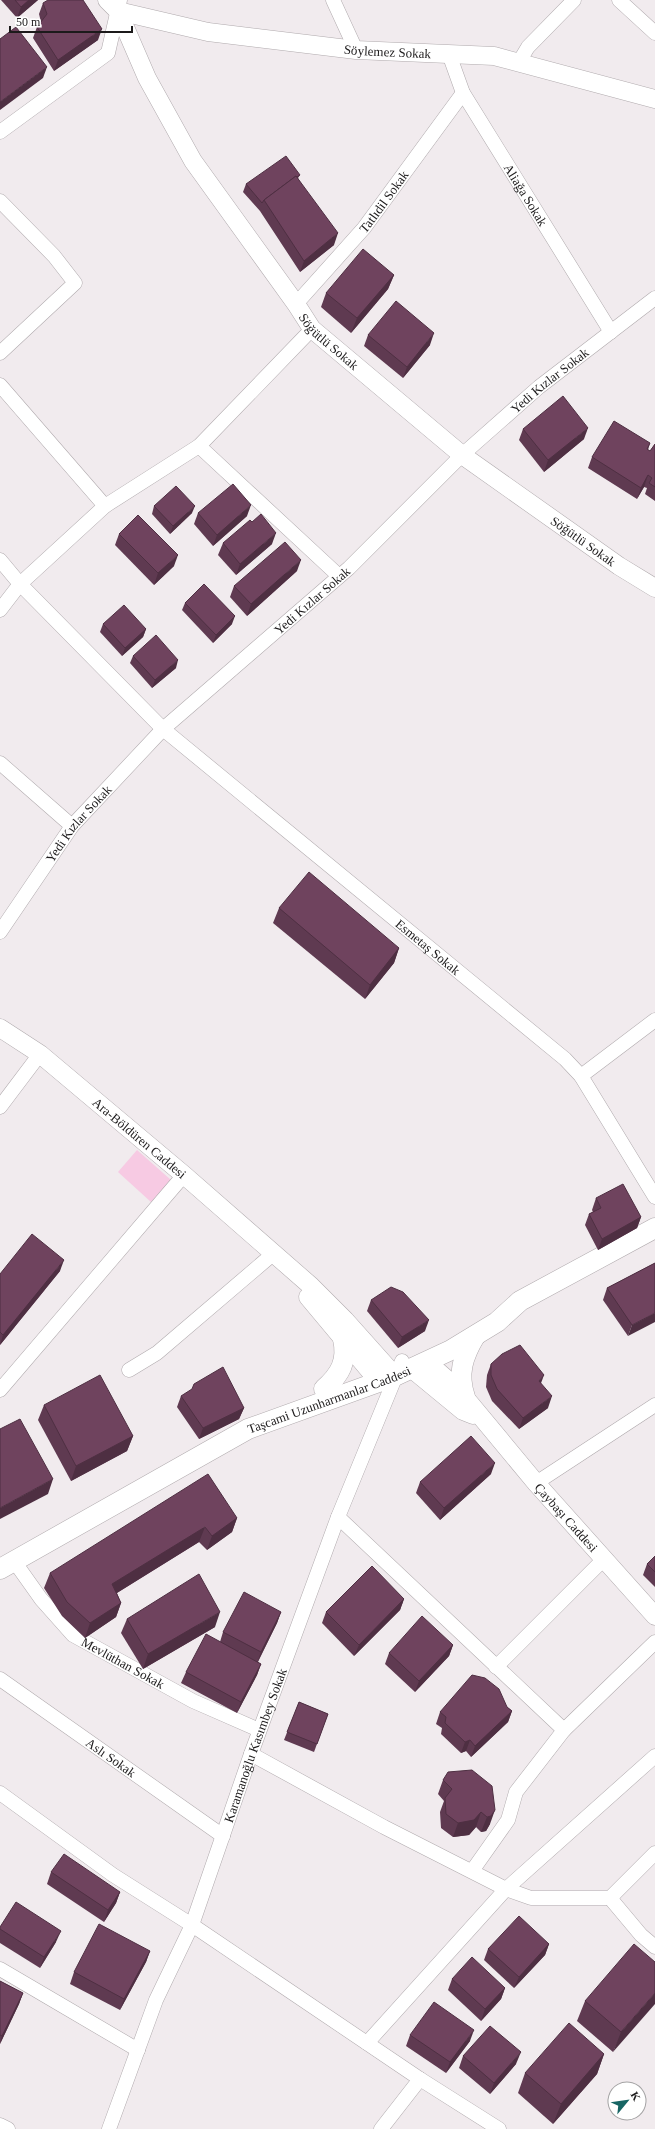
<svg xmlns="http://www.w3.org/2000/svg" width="655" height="2129" font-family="'Times New Roman',serif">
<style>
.green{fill:#f7cae3}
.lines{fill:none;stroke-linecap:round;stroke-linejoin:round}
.minor-casing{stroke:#b0aaad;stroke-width:15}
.tertiary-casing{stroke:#b0aaad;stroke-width:19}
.secondary-casing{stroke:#b0aaad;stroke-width:21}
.minor{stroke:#fff;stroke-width:14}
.tertiary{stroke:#fff;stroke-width:18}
.secondary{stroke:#fff;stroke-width:20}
.wall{fill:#5f3a51}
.shaded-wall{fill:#4e2f42}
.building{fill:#6f435e;stroke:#4e2f42}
.labels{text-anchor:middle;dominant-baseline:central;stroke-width:4;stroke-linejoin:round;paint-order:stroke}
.street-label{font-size:13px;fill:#1c1a1b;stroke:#fff}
</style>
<rect width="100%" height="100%" fill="#f1ebee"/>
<polygon class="green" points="137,1150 171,1180 151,1202 118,1172"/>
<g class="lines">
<g class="minor-casing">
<g id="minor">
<polyline points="333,0 356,50"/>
<polyline points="619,0 655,33"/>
<path id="s1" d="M 449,54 L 463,93 L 611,332"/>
<polyline points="519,62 528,47 574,0"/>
<polyline points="0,132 108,53 120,0"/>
<polyline points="0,201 54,256 75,283 0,353"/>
<path id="s2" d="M 296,304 L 364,228 L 463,93"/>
<polyline points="0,385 105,506"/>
<polyline points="199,446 339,576"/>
<path id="s3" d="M 0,560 L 20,584 L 163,729 L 565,1059 L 581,1076 L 655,1197"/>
<polyline points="0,610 20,584 105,506 199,446 312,329"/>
<polyline points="0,763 72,826"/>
<path id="s4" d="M 0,932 L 72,826 L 163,729 L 349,568 L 462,455 L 539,387 L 655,298"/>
<polyline points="581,1076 655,1020"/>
<polyline points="0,1107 40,1054"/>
<polyline points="129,1370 157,1353 273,1254"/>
<polyline points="0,1390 184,1175"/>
<polyline points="536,1483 655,1405"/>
<polyline points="338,1517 564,1730"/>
<path id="s5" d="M 14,1561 L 41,1599 L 73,1635 L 193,1701 L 259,1730"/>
<polyline points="496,1667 604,1559"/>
<path id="s6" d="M 0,1679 L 223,1836"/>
<polyline points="251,1754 384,1827 506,1889 531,1898 610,1898 655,1853"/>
<polyline points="0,1793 113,1875 192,1925 420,2079 499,2129"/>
<polyline points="472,1871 508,1820 516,1792 564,1730 655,1642"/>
<polyline points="610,1898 641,1935 655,1947"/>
<polyline points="0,1969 138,2050"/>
<polyline points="367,2043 506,1889 655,1756"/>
<polyline points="0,2125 8,2129"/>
<path id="s7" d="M 109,2129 L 156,2000 L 192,1925 L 251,1754 L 338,1517 L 402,1361"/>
<polyline points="381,2129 420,2079"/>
</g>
</g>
<g class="tertiary-casing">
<g id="tertiary">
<path id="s8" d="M 107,0 L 118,11 L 147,78 L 193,161 L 296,304 L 312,329 L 462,455 L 619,566 L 655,588"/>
<path id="s9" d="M 118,11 L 208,32 L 356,50 L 494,56 L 655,99"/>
<path id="s10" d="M 0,1028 L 40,1054 L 184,1175 L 311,1286 L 345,1320 L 395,1376"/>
<polyline points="308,1297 379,1382"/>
<path id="s11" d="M 427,1362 L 458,1389 L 536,1483 L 655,1616"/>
<polyline points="412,1369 463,1411 473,1415"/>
</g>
</g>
<g class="secondary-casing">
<g id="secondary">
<path d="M 324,1389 C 340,1375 348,1361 343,1339"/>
<path d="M 465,1397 C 457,1374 463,1356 475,1336"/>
<path id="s12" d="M 0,1569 L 248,1429 L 395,1376 L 451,1350 L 497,1322 L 520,1301 L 655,1228"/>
</g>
</g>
<use href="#minor" class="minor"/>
<use href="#tertiary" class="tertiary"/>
<use href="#secondary" class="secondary"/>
</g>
<g class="wall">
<polygon points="1,0 38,0 17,18"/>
<polygon points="43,3 98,40 54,71 33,38 37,27 41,22 39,14"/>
<polygon points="300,175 298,178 334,245 300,272 260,211 243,192 246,184"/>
<polygon points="394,275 388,289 351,333 321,307 326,293"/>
<polygon points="368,335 430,345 403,378 364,346"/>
<polygon points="523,429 584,439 544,472 519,440"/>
<polygon points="650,443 648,450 650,451 655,444 655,501 645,494 647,488 644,487 637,499 588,468 592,457"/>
<polygon points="154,506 192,513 170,534 152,514"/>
<polygon points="198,513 247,516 213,546 194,524"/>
<polygon points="119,534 174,566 154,585 115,545"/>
<polygon points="223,543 272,544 236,575 218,555"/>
<polygon points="297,571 247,616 230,597 234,586"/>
<polygon points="185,603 232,624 213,643 182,610"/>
<polygon points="103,624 146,629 143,637 122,656 100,632"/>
<polygon points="133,656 176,668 152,688 130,663"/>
<polygon points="279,908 399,948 394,963 365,999 273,923"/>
<polygon points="596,1198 641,1217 637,1228 598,1250 585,1225 589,1214 593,1212 592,1210"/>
<polygon points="655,1263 628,1336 603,1300 607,1288"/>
<polygon points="60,1271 0,1345 0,1274"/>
<polygon points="371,1300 425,1331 398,1348 367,1311"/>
<polygon points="491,1364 548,1408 519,1429 492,1401 486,1387 487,1375"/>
<polygon points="181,1396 244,1408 239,1419 199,1439 177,1407"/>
<polygon points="44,1405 133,1436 127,1451 71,1481 38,1420"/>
<polygon points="491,1474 440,1520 416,1493 420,1482"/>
<polygon points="237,1518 232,1532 207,1550 199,1542 117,1593 121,1603 116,1617 85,1638 62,1616 44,1588 50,1573"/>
<polygon points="655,1556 655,1587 643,1575 647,1564"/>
<polygon points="404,1599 400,1610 354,1656 322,1623 326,1612"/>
<polygon points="281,1612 277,1623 258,1662 261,1664 257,1675 237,1713 181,1683 186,1672 220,1642 223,1632"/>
<polygon points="127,1619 215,1627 143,1669 121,1633"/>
<polygon points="453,1645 449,1656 415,1692 385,1664 389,1653"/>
<polygon points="299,1702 328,1714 314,1752 284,1740"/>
<polygon points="507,1707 512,1711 508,1722 471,1757 466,1751 461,1753 441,1734 442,1728 436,1724 440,1712"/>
<polygon points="472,1770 490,1824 486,1831 481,1832 476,1827 469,1835 453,1837 441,1828 440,1812 444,1801 438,1794 443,1780"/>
<polygon points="51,1872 120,1892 116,1903 104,1922 47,1884"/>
<polygon points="0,1927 56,1942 40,1968 0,1943"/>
<polygon points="549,1944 545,1955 514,1988 484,1960 488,1949"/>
<polygon points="150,1951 146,1962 120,2010 70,1984 74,1972"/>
<polygon points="655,1962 613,2052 577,2021 585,2001"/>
<polygon points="452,1979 505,1988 501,1999 481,2021 448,1990"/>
<polygon points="0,1981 23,1993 19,2004 0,2044"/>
<polygon points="410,2035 470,2041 446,2073 406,2046"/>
<polygon points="604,2054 597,2074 553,2124 518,2093 525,2073"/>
<polygon points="463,2056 516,2064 490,2094 459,2068"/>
</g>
<g class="shaded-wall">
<polygon points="29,0 38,0 17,18 21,7"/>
<polygon points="102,29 98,40 54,71 58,60"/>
<polygon points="47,67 43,78 0,110 0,102"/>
<polygon points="338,233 334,245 300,272 304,261"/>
<polygon points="394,275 388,289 351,333 357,318"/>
<polygon points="434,333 430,345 403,378 407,367"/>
<polygon points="588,428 584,439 544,472 548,460"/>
<polygon points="648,475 644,487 637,499 641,488"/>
<polygon points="251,505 247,516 213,546 217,535"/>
<polygon points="195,506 192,513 170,534 173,526"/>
<polygon points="276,533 272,544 236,575 240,564"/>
<polygon points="178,555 174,566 154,585 158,573"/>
<polygon points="301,560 297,571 247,616 251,604"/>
<polygon points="235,616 232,624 213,643 216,635"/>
<polygon points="146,629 143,637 122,656 125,648"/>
<polygon points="178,660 176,668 152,688 155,680"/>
<polygon points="399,948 394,963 365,999 370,985"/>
<polygon points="641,1217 637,1228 598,1250 602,1239"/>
<polygon points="64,1260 60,1271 0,1345 3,1335"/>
<polygon points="655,1313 655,1322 628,1336 632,1325"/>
<polygon points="429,1320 425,1331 398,1348 402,1337"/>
<polygon points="544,1375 540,1386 539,1381"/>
<polygon points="552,1396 548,1408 519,1429 523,1418"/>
<polygon points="244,1408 239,1419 199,1439 203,1428"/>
<polygon points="133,1436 127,1451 71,1481 76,1466"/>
<polygon points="495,1463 491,1474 440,1520 444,1508"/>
<polygon points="53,1479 48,1494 0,1519 0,1508"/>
<polygon points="237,1518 232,1532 207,1550 212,1536"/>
<polygon points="205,1527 199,1542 107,1599 112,1584"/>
<polygon points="404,1599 400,1610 354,1656 359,1645"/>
<polygon points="121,1603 116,1617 85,1638 90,1623"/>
<polygon points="220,1612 215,1627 143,1669 148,1654"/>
<polygon points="281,1612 277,1623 257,1663 261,1652"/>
<polygon points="453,1645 449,1656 415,1692 419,1681"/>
<polygon points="261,1664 257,1675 237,1713 241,1702"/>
<polygon points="512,1711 508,1722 471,1757 475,1746"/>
<polygon points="470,1740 466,1751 461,1753 465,1742"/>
<polygon points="495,1810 490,1824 486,1831 481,1832 487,1817"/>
<polygon points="481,1812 476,1827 469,1835 453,1837 458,1823"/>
<polygon points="120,1892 116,1903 104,1922 108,1910"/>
<polygon points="61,1931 56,1942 40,1968 44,1957"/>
<polygon points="549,1944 545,1955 514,1988 519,1977"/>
<polygon points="150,1951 146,1962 120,2010 124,1999"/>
<polygon points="505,1988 501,1999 481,2021 485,2009"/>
<polygon points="23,1993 19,2004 0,2044 2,2036"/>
<polygon points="655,1993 655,2004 613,2052 621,2032"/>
<polygon points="474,2030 470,2041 446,2073 450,2062"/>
<polygon points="521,2052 516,2064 490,2094 494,2083"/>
<polygon points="604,2054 597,2074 553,2124 561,2104"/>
</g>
<g class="building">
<polygon points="15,0 29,0 21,7"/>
<polygon points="48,0 83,0 102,29 58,60 37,27 47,14 43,3"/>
<polygon points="16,27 47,67 0,102 0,39"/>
<polygon points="286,156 300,175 297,177 296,176 264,200 262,203 246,184"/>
<polygon points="296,176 338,233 304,261 264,200"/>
<polygon points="363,249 394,275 357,318 326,293"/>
<polygon points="396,301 434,333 407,367 368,335"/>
<polygon points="563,396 588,428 548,460 523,429"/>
<polygon points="614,421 650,443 647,449 650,451 655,444 655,487 649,483 652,478 648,475 641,488 592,457"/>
<polygon points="233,484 251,505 217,535 198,513"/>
<polygon points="176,486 195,506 173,526 154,506"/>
<polygon points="261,514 276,533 240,564 223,543 250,520 252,522"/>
<polygon points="138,515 178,555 158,573 119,534"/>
<polygon points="285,542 301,560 251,604 234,586"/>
<polygon points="204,584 235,616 216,635 185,603"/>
<polygon points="124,605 146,629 125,648 103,624"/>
<polygon points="156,635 178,660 155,680 133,656"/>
<polygon points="309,872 399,948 370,985 279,908"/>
<polygon points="623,1184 641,1217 602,1239 589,1214 601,1208 596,1198"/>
<polygon points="32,1234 64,1260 3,1335 0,1332 0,1274"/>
<polygon points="655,1263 655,1313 632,1325 607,1288"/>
<polygon points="391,1287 403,1292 429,1320 402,1337 371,1300"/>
<polygon points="520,1345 544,1375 539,1381 552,1396 523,1418 497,1389 491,1375 491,1364 502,1354"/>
<polygon points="223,1367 244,1408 203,1428 181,1396 192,1389 194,1384"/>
<polygon points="100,1375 133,1436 76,1466 44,1405"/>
<polygon points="20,1419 53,1479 0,1508 0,1429"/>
<polygon points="471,1436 495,1463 444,1508 420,1482"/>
<polygon points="208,1474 237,1518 212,1536 205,1527 112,1584 121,1603 90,1623 67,1602 50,1573"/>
<polygon points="655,1556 655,1572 647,1564"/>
<polygon points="372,1566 404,1599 359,1645 326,1612"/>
<polygon points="199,1574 220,1612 148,1654 127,1619"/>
<polygon points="244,1592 281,1612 261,1652 223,1632"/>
<polygon points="422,1616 453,1645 419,1681 389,1653"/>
<polygon points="206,1634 261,1664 241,1702 186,1672"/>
<polygon points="472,1675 485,1678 499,1689 507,1707 512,1711 475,1746 470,1740 465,1742 445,1723 446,1717 440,1712"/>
<polygon points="299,1702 328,1714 317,1744 287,1732"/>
<polygon points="472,1770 492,1786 495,1810 491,1816 487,1817 481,1812 474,1820 458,1823 446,1814 445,1798 452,1789 443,1780 448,1772"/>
<polygon points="64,1854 120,1892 108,1910 51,1872"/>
<polygon points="16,1902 61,1931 44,1957 0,1929 0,1927"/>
<polygon points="519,1916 549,1944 519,1977 488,1949"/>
<polygon points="99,1924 150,1951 124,1999 74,1972"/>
<polygon points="634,1944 655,1962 655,1993 621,2032 585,2001"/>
<polygon points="472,1957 505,1988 485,2009 452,1979"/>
<polygon points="0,1981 23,1993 2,2036 0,2035"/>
<polygon points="434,2002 474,2030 450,2062 410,2035"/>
<polygon points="569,2023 604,2054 561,2104 525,2073"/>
<polygon points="490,2026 521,2052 494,2083 463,2056"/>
</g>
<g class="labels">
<g class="street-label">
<text stroke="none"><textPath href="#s9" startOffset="273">Söylemez Sokak</textPath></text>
<text stroke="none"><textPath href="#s1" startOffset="161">Aliağa Sokak</textPath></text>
<text stroke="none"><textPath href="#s2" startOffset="135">Tatlıdil Sokak</textPath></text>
<text stroke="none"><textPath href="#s8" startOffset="410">Söğütlü Sokak</textPath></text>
<text stroke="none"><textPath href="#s4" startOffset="782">Yedi Kızlar Sokak</textPath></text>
<text stroke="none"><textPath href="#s8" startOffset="734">Söğütlü Sokak</textPath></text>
<text stroke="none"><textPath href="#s4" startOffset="458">Yedi Kızlar Sokak</textPath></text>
<text stroke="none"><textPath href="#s4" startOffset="134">Yedi Kızlar Sokak</textPath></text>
<text stroke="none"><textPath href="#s3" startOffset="578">Esmetaş Sokak</textPath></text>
<text stroke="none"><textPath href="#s10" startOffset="178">Ara-Böldüren Caddesi</textPath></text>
<text stroke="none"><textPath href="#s12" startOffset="371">Taşcami Uzunharmanlar Caddesi</textPath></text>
<text stroke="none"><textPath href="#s11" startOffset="209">Çaybaşı Caddesi</textPath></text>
<text stroke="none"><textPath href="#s5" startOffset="152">Mevlüthan Sokak</textPath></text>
<text stroke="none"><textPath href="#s7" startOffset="411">Karamanoğlu Kasımbey Sokak</textPath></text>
<text stroke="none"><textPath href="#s6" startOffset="136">Aslı Sokak</textPath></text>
</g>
</g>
<g transform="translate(627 2101) rotate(61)"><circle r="19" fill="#ffffff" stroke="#a4a3a4"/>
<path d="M0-3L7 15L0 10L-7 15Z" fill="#176564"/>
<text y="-6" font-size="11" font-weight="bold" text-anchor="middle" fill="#1c1a1b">K</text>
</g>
<path d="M10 26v6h122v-6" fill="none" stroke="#1c1a1b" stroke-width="2"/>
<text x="16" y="26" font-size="12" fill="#1c1a1b" stroke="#ffffff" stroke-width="3" paint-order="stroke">50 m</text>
</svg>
